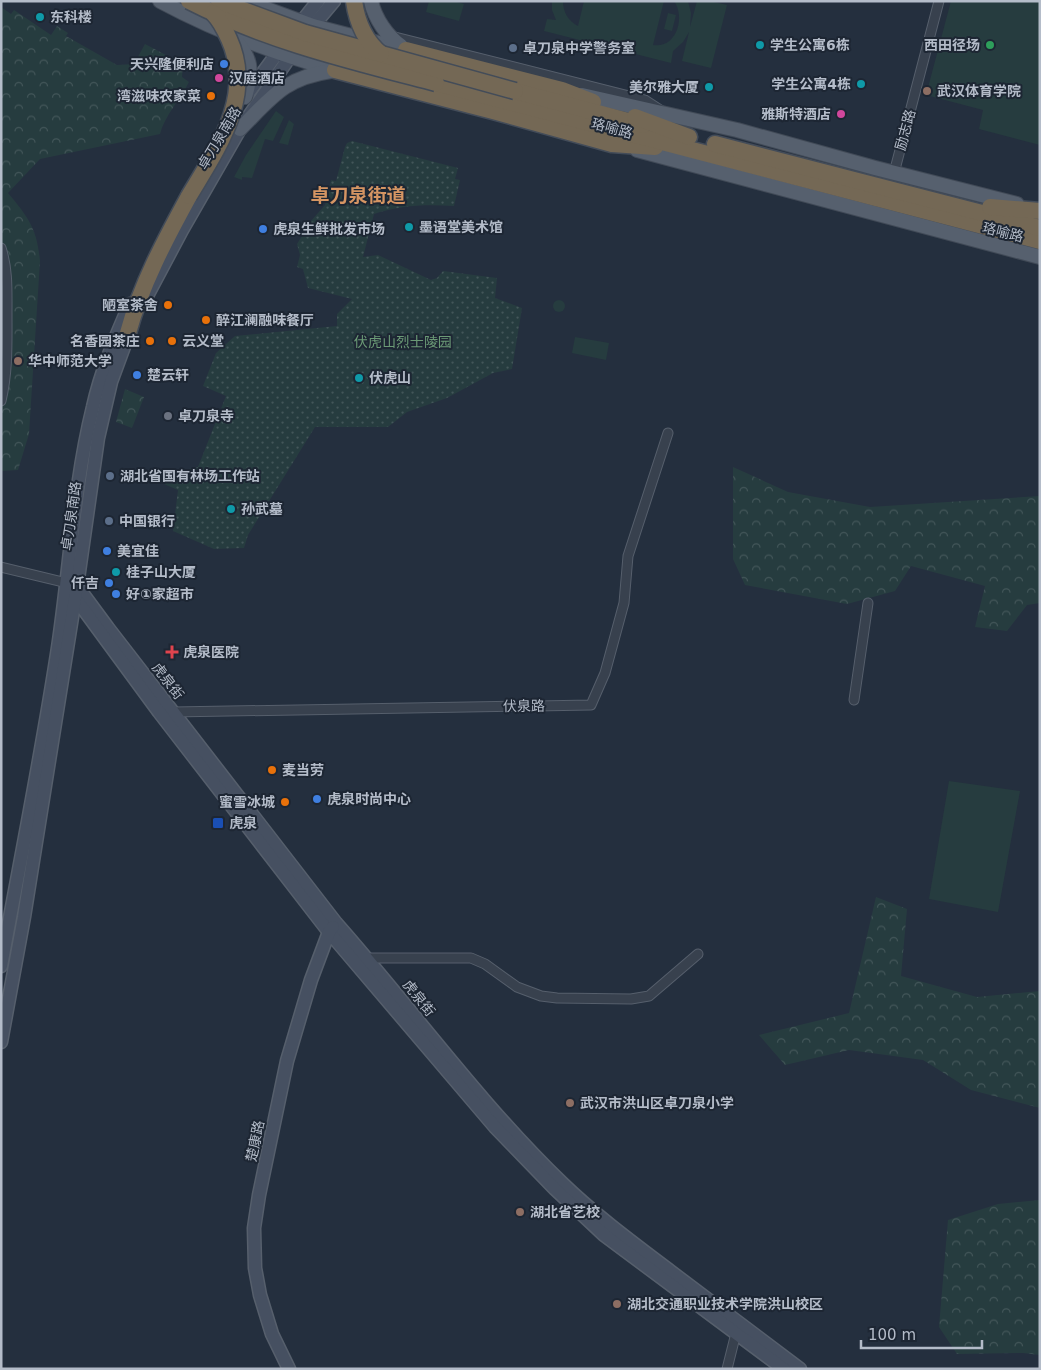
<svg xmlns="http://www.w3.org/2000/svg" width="1041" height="1370" font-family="'DejaVu Sans','Noto Sans SC',sans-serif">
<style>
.grass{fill:#263c3f}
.forest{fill:url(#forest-crowns)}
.park{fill:url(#park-dots)}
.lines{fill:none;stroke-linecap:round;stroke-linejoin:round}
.street-casing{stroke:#565f6c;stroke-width:11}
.secondary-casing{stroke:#565f6c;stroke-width:15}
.primary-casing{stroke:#414a57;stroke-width:16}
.highway-casing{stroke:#434c59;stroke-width:19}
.street{stroke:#38414e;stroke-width:9}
.secondary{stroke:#465061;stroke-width:12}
.primary{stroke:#56606e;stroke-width:14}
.highway{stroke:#746855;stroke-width:16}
.highway-bridge-casing{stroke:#434c59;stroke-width:19;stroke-linecap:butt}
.highway-bridge{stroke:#746855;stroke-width:16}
.culture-dot{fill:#0f9aa8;stroke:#1d2633;stroke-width:2}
.leisure-dot{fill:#2e9e5b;stroke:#1d2633;stroke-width:2}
.service-dot{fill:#5c6f8a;stroke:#1d2633;stroke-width:2}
.shop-dot{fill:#3f7fe0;stroke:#1d2633;stroke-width:2}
.hotel-dot{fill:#d1479c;stroke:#1d2633;stroke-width:2}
.education-dot{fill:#8d6e63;stroke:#1d2633;stroke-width:2}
.food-dot{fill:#e8710a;stroke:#1d2633;stroke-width:2}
.worship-dot{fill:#6b7280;stroke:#1d2633;stroke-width:2}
.health-dot{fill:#e0444e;stroke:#1d2633;stroke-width:2}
.transit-dot{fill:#1a4fb4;stroke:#1d2633;stroke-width:2}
.labels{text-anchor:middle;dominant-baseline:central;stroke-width:4;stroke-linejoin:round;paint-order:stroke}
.poi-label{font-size:14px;font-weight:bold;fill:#b4bcc9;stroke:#1d2633;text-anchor:start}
.street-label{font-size:14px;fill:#b4bcc9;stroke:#1d2633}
.park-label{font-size:14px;fill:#6b9a76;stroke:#1d2633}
.district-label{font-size:19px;font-weight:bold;fill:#d59563;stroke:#1d2633}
</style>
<defs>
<pattern id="forest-crowns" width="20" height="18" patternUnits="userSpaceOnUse" patternTransform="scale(1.25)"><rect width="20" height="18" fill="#263c3f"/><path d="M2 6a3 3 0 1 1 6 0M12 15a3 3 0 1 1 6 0" fill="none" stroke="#435659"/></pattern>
<pattern id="park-dots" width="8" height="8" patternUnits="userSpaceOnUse" patternTransform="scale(1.25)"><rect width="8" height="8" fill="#263c3f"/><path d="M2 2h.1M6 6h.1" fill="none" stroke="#435659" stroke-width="1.8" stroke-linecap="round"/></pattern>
</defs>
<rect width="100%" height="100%" fill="#242f3e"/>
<g class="grass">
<polygon points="429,1 454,1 464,4 459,21 426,12"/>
<path d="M 552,1 L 563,1 C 563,12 568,21 578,26 L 584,1 L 664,1 L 653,45 C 676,49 686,18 674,1 L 688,1 L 691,13 L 690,27 L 697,1 L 710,1 L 727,5 L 711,68 L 682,61 L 689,32 L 683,42 L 673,51 L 671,63 L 544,31 L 547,19 L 556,20 L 552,10 Z"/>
<polygon points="951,1 1040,1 1040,145 979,129 983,110 926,95"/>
<polygon points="668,13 676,15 672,31 664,29"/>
<polygon points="276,111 284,117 273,141 265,139 252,178 242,177 242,180 234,177 246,155"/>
<polygon points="289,120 294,124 288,145 279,143"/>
<circle cx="559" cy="306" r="6"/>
<polygon points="575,337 609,343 606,360 572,353"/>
<polygon points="949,781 1020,791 998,912 929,899"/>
</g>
<g class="forest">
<path d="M 1,7 L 11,14 L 14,10 L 51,35 L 57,26 L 68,33 L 66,36 L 117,65 L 134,64 L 145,44 L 183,64 L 182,77 L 189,82 C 181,98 164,117 160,134 L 40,159 L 8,193 C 29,218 37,229 40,261 L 29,434 L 18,470 L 1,471 Z"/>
<polygon points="125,389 144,397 132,428 116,422"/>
<polygon points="733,467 788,492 870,507 1040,496 1040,603 1027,605 1007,631 975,627 985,586 911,566 895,591 847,604 745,585 733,559"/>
<polygon points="876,897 907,909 901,976 977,997 1040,991 1040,1108 971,1090 923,1060 849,1050 785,1065 759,1035 849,1013"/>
<polygon points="1040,1200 1040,1355 1023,1353 957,1354 939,1327 948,1220 998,1204"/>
</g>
<path class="park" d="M 352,141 L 458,168 L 455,179 L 460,180 L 454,206 C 426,204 400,205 374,214 L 363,257 L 378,255 L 431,280 L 437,278 L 443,271 L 497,278 L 495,298 L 522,308 L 512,369 L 493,373 L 447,398 L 407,412 L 388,427 L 315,427 L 248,535 L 244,548 L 214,549 L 173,531 L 178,490 L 164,484 L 166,474 L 198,467 L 226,396 L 203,386 L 216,353 L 235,336 L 337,326 L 337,314 L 352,299 L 308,288 L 303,269 L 297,267 L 300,255 L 297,244 L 311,221 L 325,205 L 331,180 L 336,181 L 345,147 L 347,143 Z"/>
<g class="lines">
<g class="street-casing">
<g id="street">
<polyline points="391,36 645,100 662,111"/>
<polyline points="894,173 939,1"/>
<path d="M 1,248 C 8,269 7,291 7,313 C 7,343 8,372 1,401"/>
<polyline points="1,567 67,583"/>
<polyline points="854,700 868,603"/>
<polyline points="173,712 591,705 605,673 624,603 628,556 668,433"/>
<polyline points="367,958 471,958 485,964 517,987 541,996 557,998 631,999 649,996 698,954"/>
<polyline points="727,1369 736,1333"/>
</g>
</g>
<g class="secondary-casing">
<g id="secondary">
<polyline points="296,29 318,1"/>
<polyline points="308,32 334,1"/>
<polyline points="245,97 284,44"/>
<polyline points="148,294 182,230 240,129 296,48"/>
<path d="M 77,586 L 108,628 L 336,923 C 412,1009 479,1103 562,1183 C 595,1215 633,1243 670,1271 C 713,1303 756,1336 800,1369"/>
<polyline points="76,599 159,712 329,932 495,1127 555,1189 604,1235 784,1369"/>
<path d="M 1,966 C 20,862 41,758 57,654 C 70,572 73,488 93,407 C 101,371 115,338 130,304"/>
<polyline points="1,1042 24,917 77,586 98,438 111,382 132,325"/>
<polyline points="289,1369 272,1334 260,1295 255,1268 254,1228 259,1195 287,1061 311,980 329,932 333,927"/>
</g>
</g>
<g class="primary-casing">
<g id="primary">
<path d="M 160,1 C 216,31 274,53 335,70"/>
<polyline points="245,1 313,26 406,50"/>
<path d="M 371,1 C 375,19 387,36 401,46"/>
<path d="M 232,37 C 252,56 253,71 245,97"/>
<polyline points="582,95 737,130 875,168 1017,204"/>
<path d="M 240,129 C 272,97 284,78 331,71"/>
<polyline points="637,150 1040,257"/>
</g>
</g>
<g class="highway-casing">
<g id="highway">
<polyline points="406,50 562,90 593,102"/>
<polyline points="335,70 493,111 612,144 655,147"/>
<polyline points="436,83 1040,241"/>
<polyline points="515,91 643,125"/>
<polyline points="635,117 689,137"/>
<polyline points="715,144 1040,228"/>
<polyline points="990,207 1040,211"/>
<path d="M 128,333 C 141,285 165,240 189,196"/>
</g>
</g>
<use href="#street" class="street"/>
<use href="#secondary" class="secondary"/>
<use href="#primary" class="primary"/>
<use href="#highway" class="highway"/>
<g class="highway-bridge-casing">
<g id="highway-bridge">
<path d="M 189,1 C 267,41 352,61 436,83"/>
<polyline points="219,1 305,33 515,91"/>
<path d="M 354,1 C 357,22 365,41 381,54"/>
<path d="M 189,196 C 217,149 255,96 229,39 C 225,30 221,21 213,13"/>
</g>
</g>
<use href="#highway-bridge" class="highway-bridge"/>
</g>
<g class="culture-dot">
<circle cx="40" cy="17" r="5"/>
<circle cx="760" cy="45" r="5"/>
<circle cx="861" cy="84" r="5"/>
<circle cx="709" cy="87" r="5"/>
<circle cx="409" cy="227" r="5"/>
<circle cx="359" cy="378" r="5"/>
<circle cx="231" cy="509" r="5"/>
<circle cx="116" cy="572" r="5"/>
</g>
<circle class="leisure-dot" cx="990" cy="45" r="5"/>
<g class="service-dot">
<circle cx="513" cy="48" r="5"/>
<circle cx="110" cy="476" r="5"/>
<circle cx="109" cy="521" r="5"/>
</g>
<g class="shop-dot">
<circle cx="224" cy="64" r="5"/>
<circle cx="263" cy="229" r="5"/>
<circle cx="137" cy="375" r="5"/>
<circle cx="107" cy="551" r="5"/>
<circle cx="109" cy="583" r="5"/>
<circle cx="116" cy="594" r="5"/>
<circle cx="317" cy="799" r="5"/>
</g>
<g class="hotel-dot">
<circle cx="219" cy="78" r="5"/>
<circle cx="841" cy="114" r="5"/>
</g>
<g class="education-dot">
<circle cx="927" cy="91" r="5"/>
<circle cx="18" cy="361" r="5"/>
<circle cx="570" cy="1103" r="5"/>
<circle cx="520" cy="1212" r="5"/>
<circle cx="617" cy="1304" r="5"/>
</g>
<g class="food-dot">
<circle cx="211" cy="96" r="5"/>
<circle cx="168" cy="305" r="5"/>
<circle cx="206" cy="320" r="5"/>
<circle cx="150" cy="341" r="5"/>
<circle cx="172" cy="341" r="5"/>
<circle cx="272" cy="770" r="5"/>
<circle cx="285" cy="802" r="5"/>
</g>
<circle class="worship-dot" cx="168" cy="416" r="5"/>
<path class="health-dot" d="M169.5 644.5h5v5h5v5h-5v5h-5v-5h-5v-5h5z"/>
<rect class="transit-dot" x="212" y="817" width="12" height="12" rx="2.5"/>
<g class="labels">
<g class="poi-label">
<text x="50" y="17">东科楼</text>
<text x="770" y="45">学生公寓6栋</text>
<text x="980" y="45" text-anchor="end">西田径场</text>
<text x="523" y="48">卓刀泉中学警务室</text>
<text x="214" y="64" text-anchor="end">天兴隆便利店</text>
<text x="229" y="78">汉庭酒店</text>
<text x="851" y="84" text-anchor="end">学生公寓4栋</text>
<text x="699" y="87" text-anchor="end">美尔雅大厦</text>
<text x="937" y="91">武汉体育学院</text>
<text x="201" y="96" text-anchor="end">湾滋味农家菜</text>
<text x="831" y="114" text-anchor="end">雅斯特酒店</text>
<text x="419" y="227">墨语堂美术馆</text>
<text x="273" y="229">虎泉生鲜批发市场</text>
<text x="158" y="305" text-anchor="end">陋室茶舍</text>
<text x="216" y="320">醉江澜融味餐厅</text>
<text x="140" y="341" text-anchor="end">名香园茶庄</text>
<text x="182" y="341">云义堂</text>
<text x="28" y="361">华中师范大学</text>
<text x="147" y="375">楚云轩</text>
<text x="369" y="378">伏虎山</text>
<text x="178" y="416">卓刀泉寺</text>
<text x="120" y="476">湖北省国有林场工作站</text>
<text x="241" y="509">孙武墓</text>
<text x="119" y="521">中国银行</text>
<text x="117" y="551">美宜佳</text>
<text x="126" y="572">桂子山大厦</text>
<text x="99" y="583" text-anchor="end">仟吉</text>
<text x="126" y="594">好①家超市</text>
<text x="183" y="652">虎泉医院</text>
<text x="282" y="770">麦当劳</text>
<text x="327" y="799">虎泉时尚中心</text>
<text x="275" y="802" text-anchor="end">蜜雪冰城</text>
<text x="229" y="823">虎泉</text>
<text x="580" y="1103">武汉市洪山区卓刀泉小学</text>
<text x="530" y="1212">湖北省艺校</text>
<text x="627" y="1304">湖北交通职业技术学院洪山校区</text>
</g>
<g class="street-label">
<text transform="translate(612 128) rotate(15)">珞喻路</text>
<text transform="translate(905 130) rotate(-75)">励志路</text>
<text transform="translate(219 138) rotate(-59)">卓刀泉南路</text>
<text transform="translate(1003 232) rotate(14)">珞喻路</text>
<text transform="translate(71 516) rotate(-82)">卓刀泉南路</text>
<text transform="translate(168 681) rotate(52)">虎泉街</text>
<text transform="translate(524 706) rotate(-1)">伏泉路</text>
<text transform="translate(419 998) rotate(51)">虎泉街</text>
<text transform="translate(255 1141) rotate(-78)">楚康路</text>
</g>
<g class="park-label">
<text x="403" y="342">伏虎山烈士陵园</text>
</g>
<g class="district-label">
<text x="358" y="195">卓刀泉街道</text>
</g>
</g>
<rect width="1041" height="1370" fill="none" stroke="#b4bcc9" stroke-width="5"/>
<path d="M861 1340v8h121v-8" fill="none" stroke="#b4bcc9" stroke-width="2.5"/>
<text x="868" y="1340" font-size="15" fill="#b4bcc9" stroke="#1d2633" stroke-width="4" paint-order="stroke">100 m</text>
</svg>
